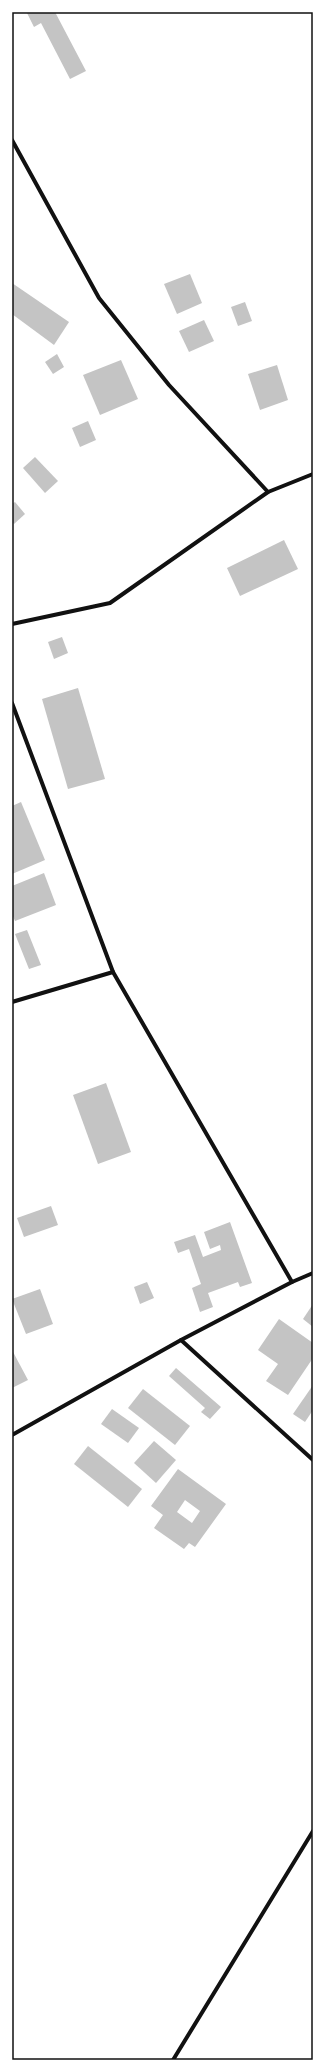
<svg xmlns="http://www.w3.org/2000/svg" width="325" height="2072" font-family="'Nunito Sans',sans-serif">
<style>
.building{fill:#c4c4c4;fill-rule:evenodd}
.lines{fill:none;stroke-linecap:round;stroke-linejoin:round}
.minor{stroke:#111;stroke-width:4}
.neatline{fill:none;stroke:#111;stroke-width:1.5}
</style>
<rect width="100%" height="100%" fill="#fff"/>
<g class="building">
<polygon points="30,12 55,12 86,71 70,79 41,23 34,27 27,13"/>
<polygon points="190,274 202,303 177,314 164,284"/>
<polygon points="12,283 69,322 54,345 12,314"/>
<polygon points="245,302 252,321 238,326 231,307"/>
<polygon points="204,320 214,341 189,352 179,331"/>
<polygon points="57,354 64,367 53,374 45,362"/>
<polygon points="121,360 138,399 100,415 83,375"/>
<polygon points="277,365 288,400 260,410 248,374"/>
<polygon points="88,421 96,440 80,447 72,428"/>
<polygon points="35,457 58,481 45,493 23,468"/>
<polygon points="15,502 25,514 14,524 12,521 12,504"/>
<polygon points="284,540 298,569 240,596 227,568"/>
<polygon points="62,637 68,653 54,659 48,642"/>
<polygon points="78,688 105,779 68,789 42,699"/>
<polygon points="21,802 45,860 12,874 12,806"/>
<polygon points="44,873 56,905 15,921 12,914 12,886"/>
<polygon points="27,930 41,965 29,969 15,934"/>
<polygon points="106,1083 131,1152 98,1164 73,1095"/>
<polygon points="51,1206 58,1225 24,1237 17,1218"/>
<polygon points="230,1222 252,1283 240,1287 238,1282 208,1293 213,1307 200,1312 192,1288 201,1284 189,1249 178,1253 174,1242 195,1235 203,1257 221,1250 220,1245 210,1249 204,1232"/>
<polygon points="147,1282 154,1298 140,1304 134,1287"/>
<polygon points="40,1289 53,1324 26,1334 12,1299"/>
<polygon points="313,1304 313,1327 303,1319"/>
<polygon points="279,1319 313,1343 313,1358 288,1395 266,1381 278,1364 258,1350"/>
<polygon points="12,1350 28,1380 12,1388"/>
<polygon points="176,1368 221,1407 210,1419 201,1412 205,1408 169,1376"/>
<polygon points="313,1385 313,1410 305,1422 293,1414"/>
<polygon points="143,1389 190,1426 175,1445 128,1408"/>
<polygon points="112,1409 139,1428 128,1443 101,1424"/>
<polygon points="154,1441 176,1460 156,1483 134,1463"/>
<polygon points="88,1446 142,1489 128,1507 74,1464"/>
<path d="M 178,1469 L 226,1504 L 195,1547 L 189,1543 L 184,1549 L 154,1528 L 163,1515 L 151,1506 ZM 185,1500 L 200,1511 L 192,1523 L 177,1512 Z"/>
</g>
<g class="lines">
<g class="minor">
<polyline points="12,140 99,298 169,385 268,492"/>
<polyline points="12,624 110,603 268,492 313,474"/>
<polyline points="12,703 113,972 292,1282"/>
<polyline points="12,1002 113,972"/>
<polyline points="181,1340 313,1460"/>
<polyline points="12,1435 181,1340 292,1282 313,1273"/>
<polyline points="173,2060 313,1831"/>
</g>
</g>
<rect width="325" height="2072" fill="none" stroke="#ffffff" stroke-width="26"/>
<rect x="13" y="13" width="299" height="2046" class="neatline"/>
</svg>
